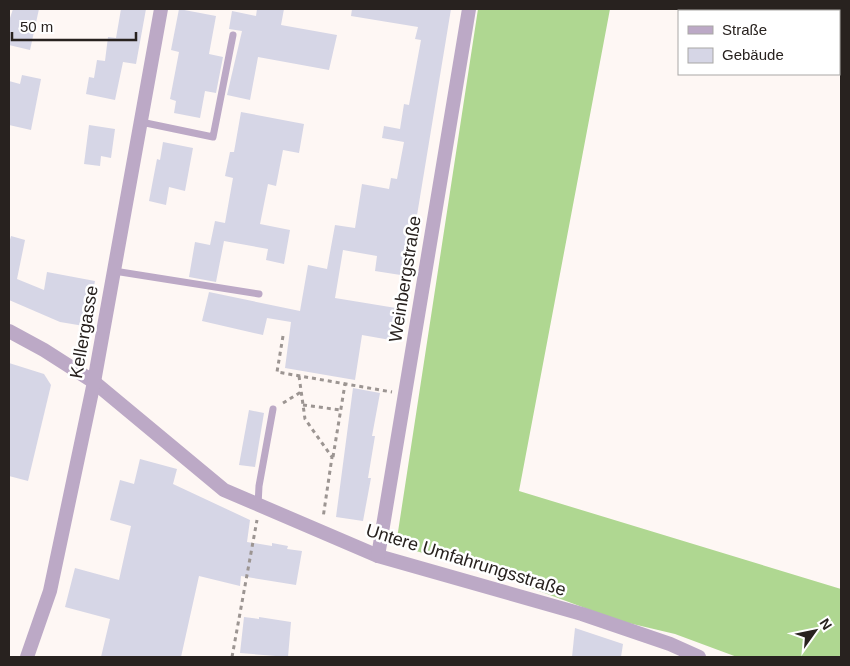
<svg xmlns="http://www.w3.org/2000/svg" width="850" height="666" font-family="Helvetica,sans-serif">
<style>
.forest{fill:#afd791}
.building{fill:#d6d6e6}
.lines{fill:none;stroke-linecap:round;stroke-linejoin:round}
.path{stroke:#9c9592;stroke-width:3;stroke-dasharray:4 4;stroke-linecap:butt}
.service{stroke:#bca9c6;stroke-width:7}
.minor{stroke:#bca9c6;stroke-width:14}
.labels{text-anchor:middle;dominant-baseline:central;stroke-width:5;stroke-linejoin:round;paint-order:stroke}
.street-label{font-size:18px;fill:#28221f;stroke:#fff}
</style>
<rect width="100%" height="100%" fill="#fef7f4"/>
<polygon class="forest" points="478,9 610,9 519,491 841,589 841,657 737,657 675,634 620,621 493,574 396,545"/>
<g class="building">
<polygon points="13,9 39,9 30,50 9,45 9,21"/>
<polygon points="121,9 146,9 136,64 123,62 115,100 86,94 89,77 94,78 97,60 105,61 108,37 116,38"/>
<polygon points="179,9 216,16 209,54 223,57 216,93 205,91 200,118 174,113 176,101 170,99 179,52 171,50"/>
<polygon points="257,9 284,9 281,25 337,35 329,70 258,57 250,100 227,95 242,31 229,29 232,11 256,16"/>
<polygon points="352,9 451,9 407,276 375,271 377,256 343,250 335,298 402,309 396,341 362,335 355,380 285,368 291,322 267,318 263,335 202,321 209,292 300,311 308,265 327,269 335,225 355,228 362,184 389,189 391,178 397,179 404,142 382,138 384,126 400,129 404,104 409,105 421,40 415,39 418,27 351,16"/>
<polygon points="22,75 41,79 31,130 9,125 9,81 20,84"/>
<polygon points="241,112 304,124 299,153 283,150 276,186 268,184 260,224 290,230 284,264 266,260 268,249 224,241 216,282 189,277 195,242 210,245 215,221 225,223 233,178 225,176 230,152 234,152"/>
<polygon points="89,125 115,129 111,158 101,156 100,166 84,164"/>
<polygon points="163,142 193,148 185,191 169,187 166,205 149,201 157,159 160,160"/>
<polygon points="11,236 25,240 17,279 44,290 47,272 95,281 92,296 95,296 90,327 60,322 9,300 9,243"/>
<polygon points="9,363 44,374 51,385 28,481 9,476"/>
<polygon points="353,388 380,393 372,436 375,436 368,478 371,478 363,521 336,517"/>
<polygon points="249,410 264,413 255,467 239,465"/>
<polygon points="140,459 177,469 173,484 250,520 247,542 272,546 272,543 288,546 287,549 302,551 296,585 241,576 240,586 199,576 181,657 101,657 110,619 65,607 75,568 119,580 131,526 110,520 120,480 134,484"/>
<polygon points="244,617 259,619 259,617 291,622 288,657 240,653"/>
<polygon points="575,628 623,644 621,657 572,657"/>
</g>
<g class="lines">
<g class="path">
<polyline points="283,336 277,372 392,392"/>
<polyline points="299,376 305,419 332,457 323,518"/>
<polyline points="283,403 301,392"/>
<polyline points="303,405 341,410"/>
<polyline points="333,457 345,384"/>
<polyline points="232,657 257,520"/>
</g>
<g class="service">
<polyline points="141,122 213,137 233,35"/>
<polyline points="114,271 259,294"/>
<polyline points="258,505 259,486 273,409"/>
</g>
<g class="minor">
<polyline points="9,331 44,350 94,382 224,490 378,556 582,614 670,644 699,657"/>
<polyline points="378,556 469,9"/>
<polyline points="27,657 50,591 94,382 161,9"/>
</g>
</g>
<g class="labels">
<g class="street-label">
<text transform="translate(405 279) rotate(-81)">Weinbergstraße</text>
<text transform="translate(84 332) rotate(-80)">Kellergasse</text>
<text transform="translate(466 560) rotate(17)">Untere Umfahrungsstraße</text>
</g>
</g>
<rect width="850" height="666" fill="none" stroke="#28221f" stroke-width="20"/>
<rect x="678" y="10" width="162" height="65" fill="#ffffff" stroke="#a9a7a5"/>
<rect x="688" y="26" width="25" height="8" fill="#bca9c6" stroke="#a9a7a5"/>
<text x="722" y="35" font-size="15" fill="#28221f">Straße</text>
<rect x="688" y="48" width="25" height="15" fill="#d6d6e6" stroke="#a9a7a5"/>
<text x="722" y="60" font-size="15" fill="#28221f">Gebäude</text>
<g transform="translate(815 631) rotate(57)" stroke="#ffffff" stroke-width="4" paint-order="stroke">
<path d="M0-4L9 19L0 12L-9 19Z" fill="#28221f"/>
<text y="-8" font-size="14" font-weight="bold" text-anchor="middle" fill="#28221f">N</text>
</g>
<path d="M12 32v8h124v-8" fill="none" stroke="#28221f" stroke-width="2.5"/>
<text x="20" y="32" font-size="15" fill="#28221f" stroke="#ffffff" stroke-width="4" paint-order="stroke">50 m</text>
</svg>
